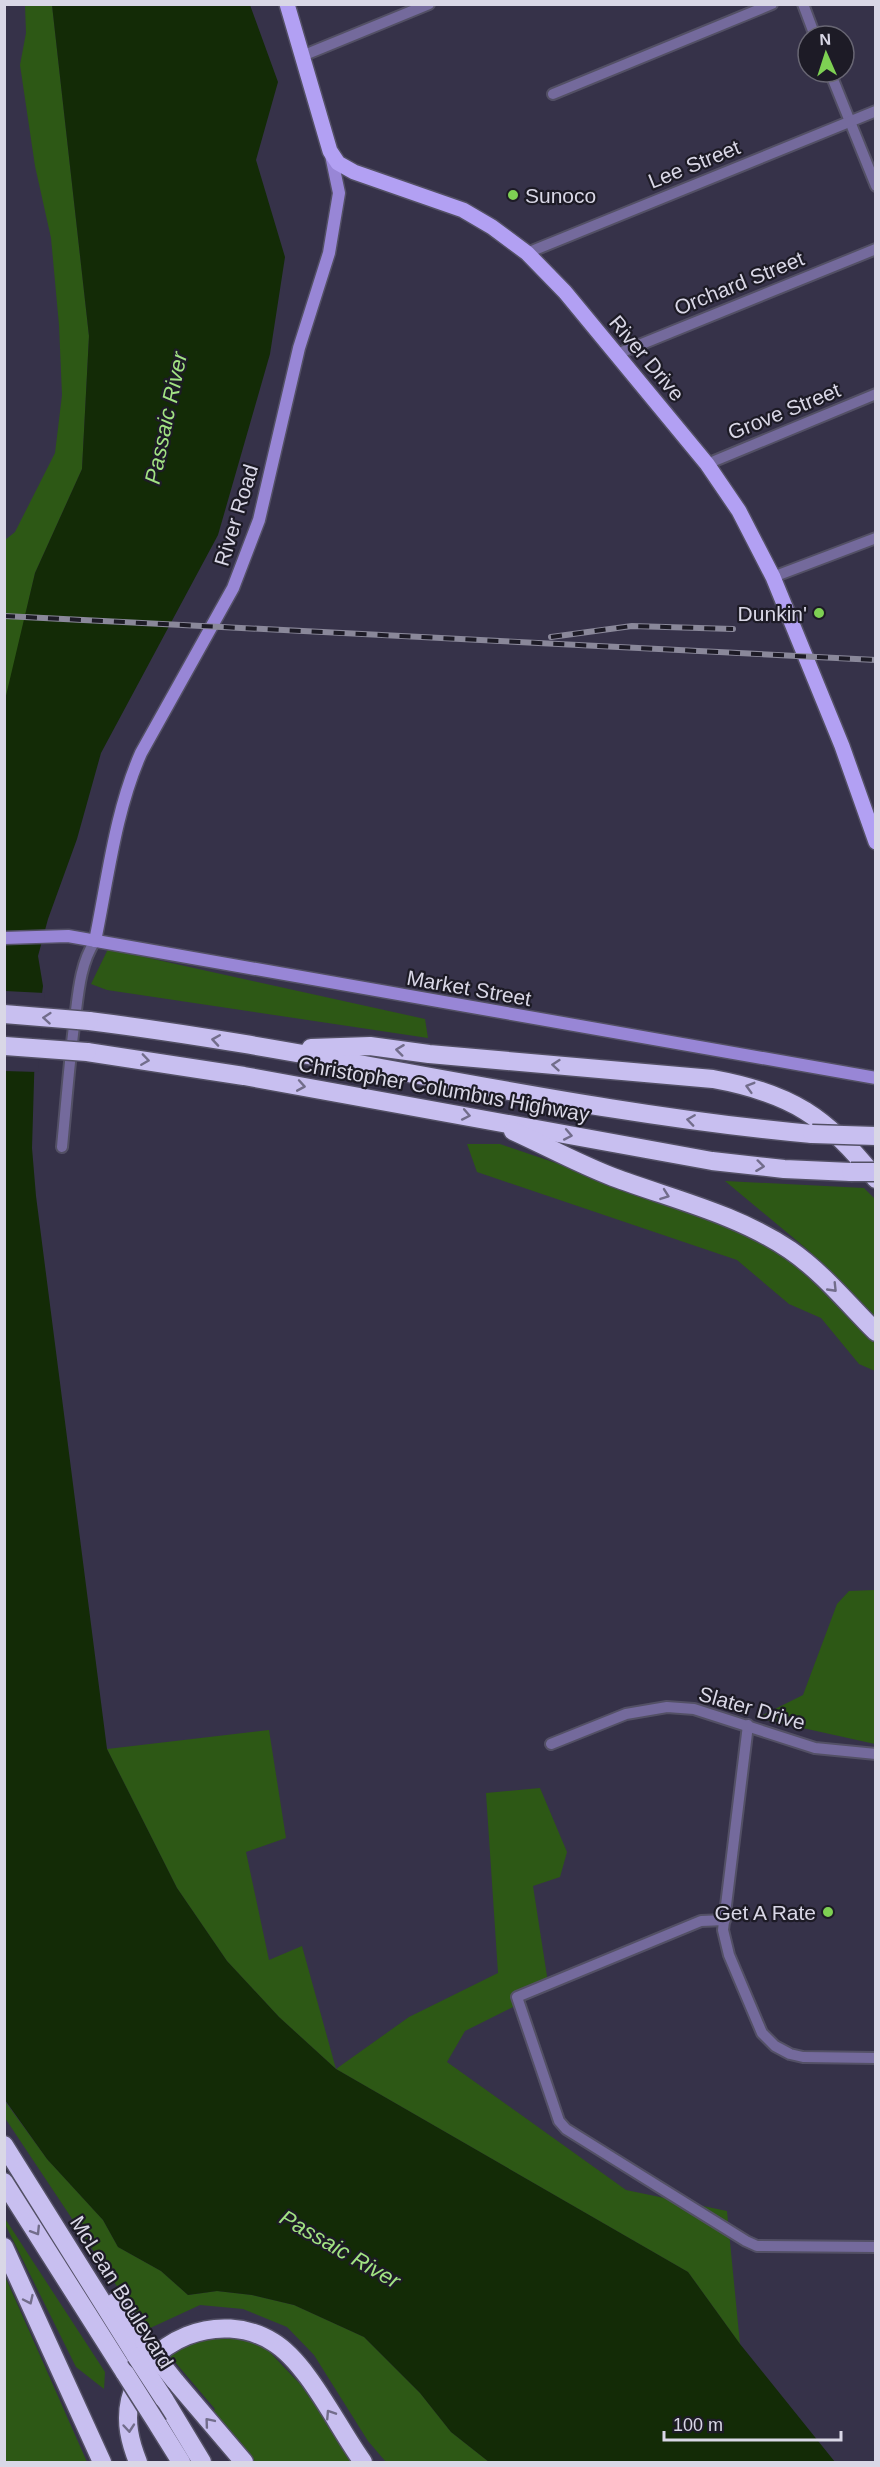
<svg xmlns="http://www.w3.org/2000/svg" width="880" height="2467" font-family="Arial,sans-serif">
<style>
.green{fill:#2d5815}
.water{fill:#132b06}
.pier{fill:#363249}
.lines{fill:none;stroke-linecap:round;stroke-linejoin:round}
.street-casing{stroke:#535065;stroke-width:14}
.secondary-casing{stroke:#535065;stroke-width:15}
.primary-casing{stroke:#535065;stroke-width:18}
.highway-casing{stroke:#535065;stroke-width:21}
.street{stroke:#746a9c;stroke-width:10}
.secondary{stroke:#9886d6;stroke-width:12}
.primary{stroke:#b2a0f3;stroke-width:15}
.highway{stroke:#c8bff0;stroke-width:18}
.rail-casing{stroke:#8a889a;stroke-width:6}
.rail{stroke:#1d1b26;stroke-width:4;stroke-dasharray:11;stroke-linecap:butt}
.highway-bridge-casing{stroke:#535065;stroke-width:21;stroke-linecap:butt}
.highway-bridge{stroke:#c8bff0;stroke-width:18}
.oneway{stroke:#726d8b}
.poi-dot{fill:#7ed153;stroke:#1d1b26;stroke-width:2}
.labels{text-anchor:middle;dominant-baseline:central;stroke-width:4.5;stroke-linejoin:round;paint-order:stroke}
.street-label{font-size:21px;fill:#d9d7e6;stroke:#1d1b26}
.poi-label{font-size:21px;fill:#d9d7e6;stroke:#1d1b26;text-anchor:end}
.water-label{font-size:22px;font-style:italic;fill:#a2e383;stroke:#1d1b26}
</style>
<rect width="100%" height="100%" fill="#363249"/>
<g class="green">
<polygon points="25,5 52,5 89,336 82,469 35,573 5,704 5,540 15,532 55,453 62,395 59,325 51,238 35,166 20,65 26,33"/>
<polygon points="108,949 425,1019 428,1038 107,990 91,984"/>
<polygon points="467,1144 500,1144 730,1222 774,1245 817,1281 875,1338 875,1371 859,1364 821,1318 789,1304 737,1260 477,1172"/>
<polygon points="725,1181 864,1188 875,1199 875,1318 808,1250"/>
<polygon points="875,1590 875,1744 757,1718 803,1695 837,1604 849,1591"/>
<polygon points="269,1730 286,1838 246,1852 269,1960 302,1946 336,2069 409,2017 498,1973 486,1793 540,1788 567,1852 560,1877 533,1886 549,1989 465,2031 447,2062 626,2190 727,2211 740,2344 688,2272 336,2069 279,2017 227,1961 177,1888 107,1749"/>
<polygon points="4,2100 47,2159 103,2220 118,2247 161,2271 188,2295 217,2291 252,2295 294,2305 364,2337 420,2393 451,2432 489,2462 386,2462 368,2441 314,2355 287,2327 243,2309 200,2305 146,2330 5,2118"/>
<polygon points="4,2217 105,2372 104,2389 76,2367 5,2224"/>
<polygon points="4,2274 87,2462 5,2462"/>
<polygon points="218,2332 261,2343 301,2385 355,2462 254,2462 212,2413 215,2409 169,2355 188,2343"/>
</g>
<polygon class="water" points="52,5 250,5 278,82 256,160 285,257 270,354 218,535 101,753 77,839 48,919 38,956 43,986 35,1047 32,1148 36,1196 107,1749 177,1888 227,1961 279,2017 336,2069 688,2272 740,2344 835,2462 489,2462 451,2432 420,2393 364,2337 294,2305 252,2295 217,2291 188,2295 161,2271 118,2247 103,2220 47,2159 5,2100 4,704 35,573 82,469 89,336"/>
<polygon class="pier" points="5,991 45,993 38,1072 4,1071"/>
<g class="lines">
<g class="street-casing">
<g id="street">
<polyline points="803,4 815,36"/>
<polyline points="302,56 429,4"/>
<polyline points="830,72 876,186"/>
<polyline points="553,94 772,4"/>
<polyline points="527,253 876,111"/>
<polyline points="617,354 876,249"/>
<polyline points="707,464 876,394"/>
<polyline points="773,577 876,538"/>
<path d="M 62,1147 C 66,1106 69,1066 74,1026 C 78,998 79,965 95,941"/>
<polyline points="748,1725 723,1930 729,1955 762,2033 775,2046 790,2054 803,2057 876,2058"/>
<polyline points="551,1744 626,1714 667,1707 694,1709 815,1748 876,1754"/>
<polyline points="725,1920 701,1921 517,1997 559,2121 566,2129 746,2241 757,2246 876,2247"/>
</g>
</g>
<g class="secondary-casing">
<g id="secondary">
<polyline points="4,938 68,936 876,1078"/>
<path d="M 95,941 C 108,878 115,812 141,753 L 233,588 L 259,520 L 299,348 L 329,253 L 339,193 L 331,155"/>
</g>
</g>
<g class="primary-casing">
<polyline id="primary" points="287,4 330,151 338,163 354,172 463,210 492,227 527,253 565,292 707,464 739,511 773,577 842,746 876,842"/>
</g>
<g class="highway-casing">
<g id="highway">
<path d="M 89,1021 C 331,1051 569,1112 812,1134"/>
<path d="M 311,1048 L 370,1046 L 429,1054 L 713,1079 C 790,1093 828,1117 876,1179"/>
<polyline points="87,1052 244,1076 712,1161 784,1169 851,1172"/>
<path d="M 513,1131 C 546,1146 579,1164 613,1177 C 672,1199 737,1214 790,1250 C 822,1272 848,1304 876,1332"/>
<polyline points="4,2145 136,2356"/>
<polyline points="4,2182 125,2373"/>
<polyline points="4,2247 102,2462"/>
<polyline points="115,2302 144,2342"/>
<polyline points="175,2381 244,2462"/>
<polyline points="164,2399 202,2462"/>
<polyline points="158,2425 181,2462"/>
<path d="M 138,2462 C 130,2442 125,2422 130,2400 C 144,2339 220,2309 273,2342 C 308,2363 338,2428 363,2462"/>
</g>
</g>
<use href="#street" class="street"/>
<use href="#secondary" class="secondary"/>
<use href="#primary" class="primary"/>
<use href="#highway" class="highway"/>
<g class="rail-casing">
<g id="rail">
<polyline points="4,616 876,660"/>
<polyline points="551,637 632,626 733,629"/>
</g>
</g>
<use href="#rail" class="rail"/>
<g class="highway-bridge-casing">
<g id="highway-bridge">
<polyline points="4,1014 89,1021"/>
<polyline points="5,1046 87,1052"/>
<polyline points="812,1134 876,1136"/>
<polyline points="851,1172 876,1172"/>
<polyline points="144,2342 175,2381"/>
<polyline points="136,2356 164,2399"/>
<polyline points="125,2373 158,2425"/>
</g>
</g>
<use href="#highway-bridge" class="highway-bridge"/>
</g>
<defs><path id="oneway-chevron" d="M-2-3.5L2.5 0L-2 3.5" fill="none" stroke-width="1.6" stroke-linecap="round" stroke-linejoin="round" transform="scale(1.5)"/></defs>
<g class="oneway">
<use href="#oneway-chevron" transform="translate(47 1018) rotate(-175)"/>
<use href="#oneway-chevron" transform="translate(216 1040) rotate(-171)"/>
<use href="#oneway-chevron" transform="translate(400 1050) rotate(-173)"/>
<use href="#oneway-chevron" transform="translate(145 1060) rotate(8)"/>
<use href="#oneway-chevron" transform="translate(556 1065) rotate(-175)"/>
<use href="#oneway-chevron" transform="translate(301 1086) rotate(10)"/>
<use href="#oneway-chevron" transform="translate(750 1087) rotate(-164)"/>
<use href="#oneway-chevron" transform="translate(466 1115) rotate(11)"/>
<use href="#oneway-chevron" transform="translate(691 1120) rotate(-172)"/>
<use href="#oneway-chevron" transform="translate(568 1135) rotate(11)"/>
<use href="#oneway-chevron" transform="translate(760 1166) rotate(7)"/>
<use href="#oneway-chevron" transform="translate(665 1195) rotate(20)"/>
<use href="#oneway-chevron" transform="translate(833 1288) rotate(46)"/>
<use href="#oneway-chevron" transform="translate(36 2231) rotate(58)"/>
<use href="#oneway-chevron" transform="translate(29 2300) rotate(65)"/>
<use href="#oneway-chevron" transform="translate(330 2414) rotate(-123)"/>
<use href="#oneway-chevron" transform="translate(209 2422) rotate(-130)"/>
<use href="#oneway-chevron" transform="translate(129 2428) rotate(85)"/>
</g>
<g class="poi-dot">
<circle cx="513" cy="195" r="6"/>
<circle cx="819" cy="613" r="6"/>
<circle cx="828" cy="1912" r="6"/>
</g>
<g class="labels">
<g class="street-label">
<text transform="translate(694 164) rotate(-22)">Lee Street</text>
<text transform="translate(739 283) rotate(-22)">Orchard Street</text>
<text transform="translate(647 358) rotate(50)">River Drive</text>
<text transform="translate(784 411) rotate(-22)">Grove Street</text>
<text transform="translate(236 515) rotate(-73)">River Road</text>
<text transform="translate(469 988) rotate(10)">Market Street</text>
<text transform="translate(444 1089) rotate(10)">Christopher Columbus Highway</text>
<text transform="translate(752 1708) rotate(16)">Slater Drive</text>
<text transform="translate(122 2292) rotate(58)">McLean Boulevard</text>
</g>
<g class="poi-label">
<text x="525" y="195" text-anchor="start">Sunoco</text>
<text x="807" y="613">Dunkin'</text>
<text x="816" y="1912">Get A Rate</text>
</g>
<g class="water-label">
<text transform="translate(166 418) rotate(-78)">Passaic River</text>
<text transform="translate(340 2249) rotate(30)">Passaic River</text>
</g>
</g>
<rect width="880" height="2467" fill="none" stroke="#d9d7e6" stroke-width="12"/>
<g transform="translate(826 54) rotate(357)"><circle r="28" fill="#1d1b26" stroke="#686673" stroke-width="1.5"/>
<path d="M0-4.5L10 22L0 15L-10 22Z" fill="#7ed153"/>
<text y="-9" font-size="16" font-weight="bold" text-anchor="middle" fill="#d9d7e6">N</text>
</g>
<path d="M664 2431v9h177v-9" fill="none" stroke="#d9d7e6" stroke-width="3"/>
<text x="673" y="2431" font-size="18" fill="#d9d7e6" stroke="#1d1b26" stroke-width="4.5" paint-order="stroke">100 m</text>
</svg>
